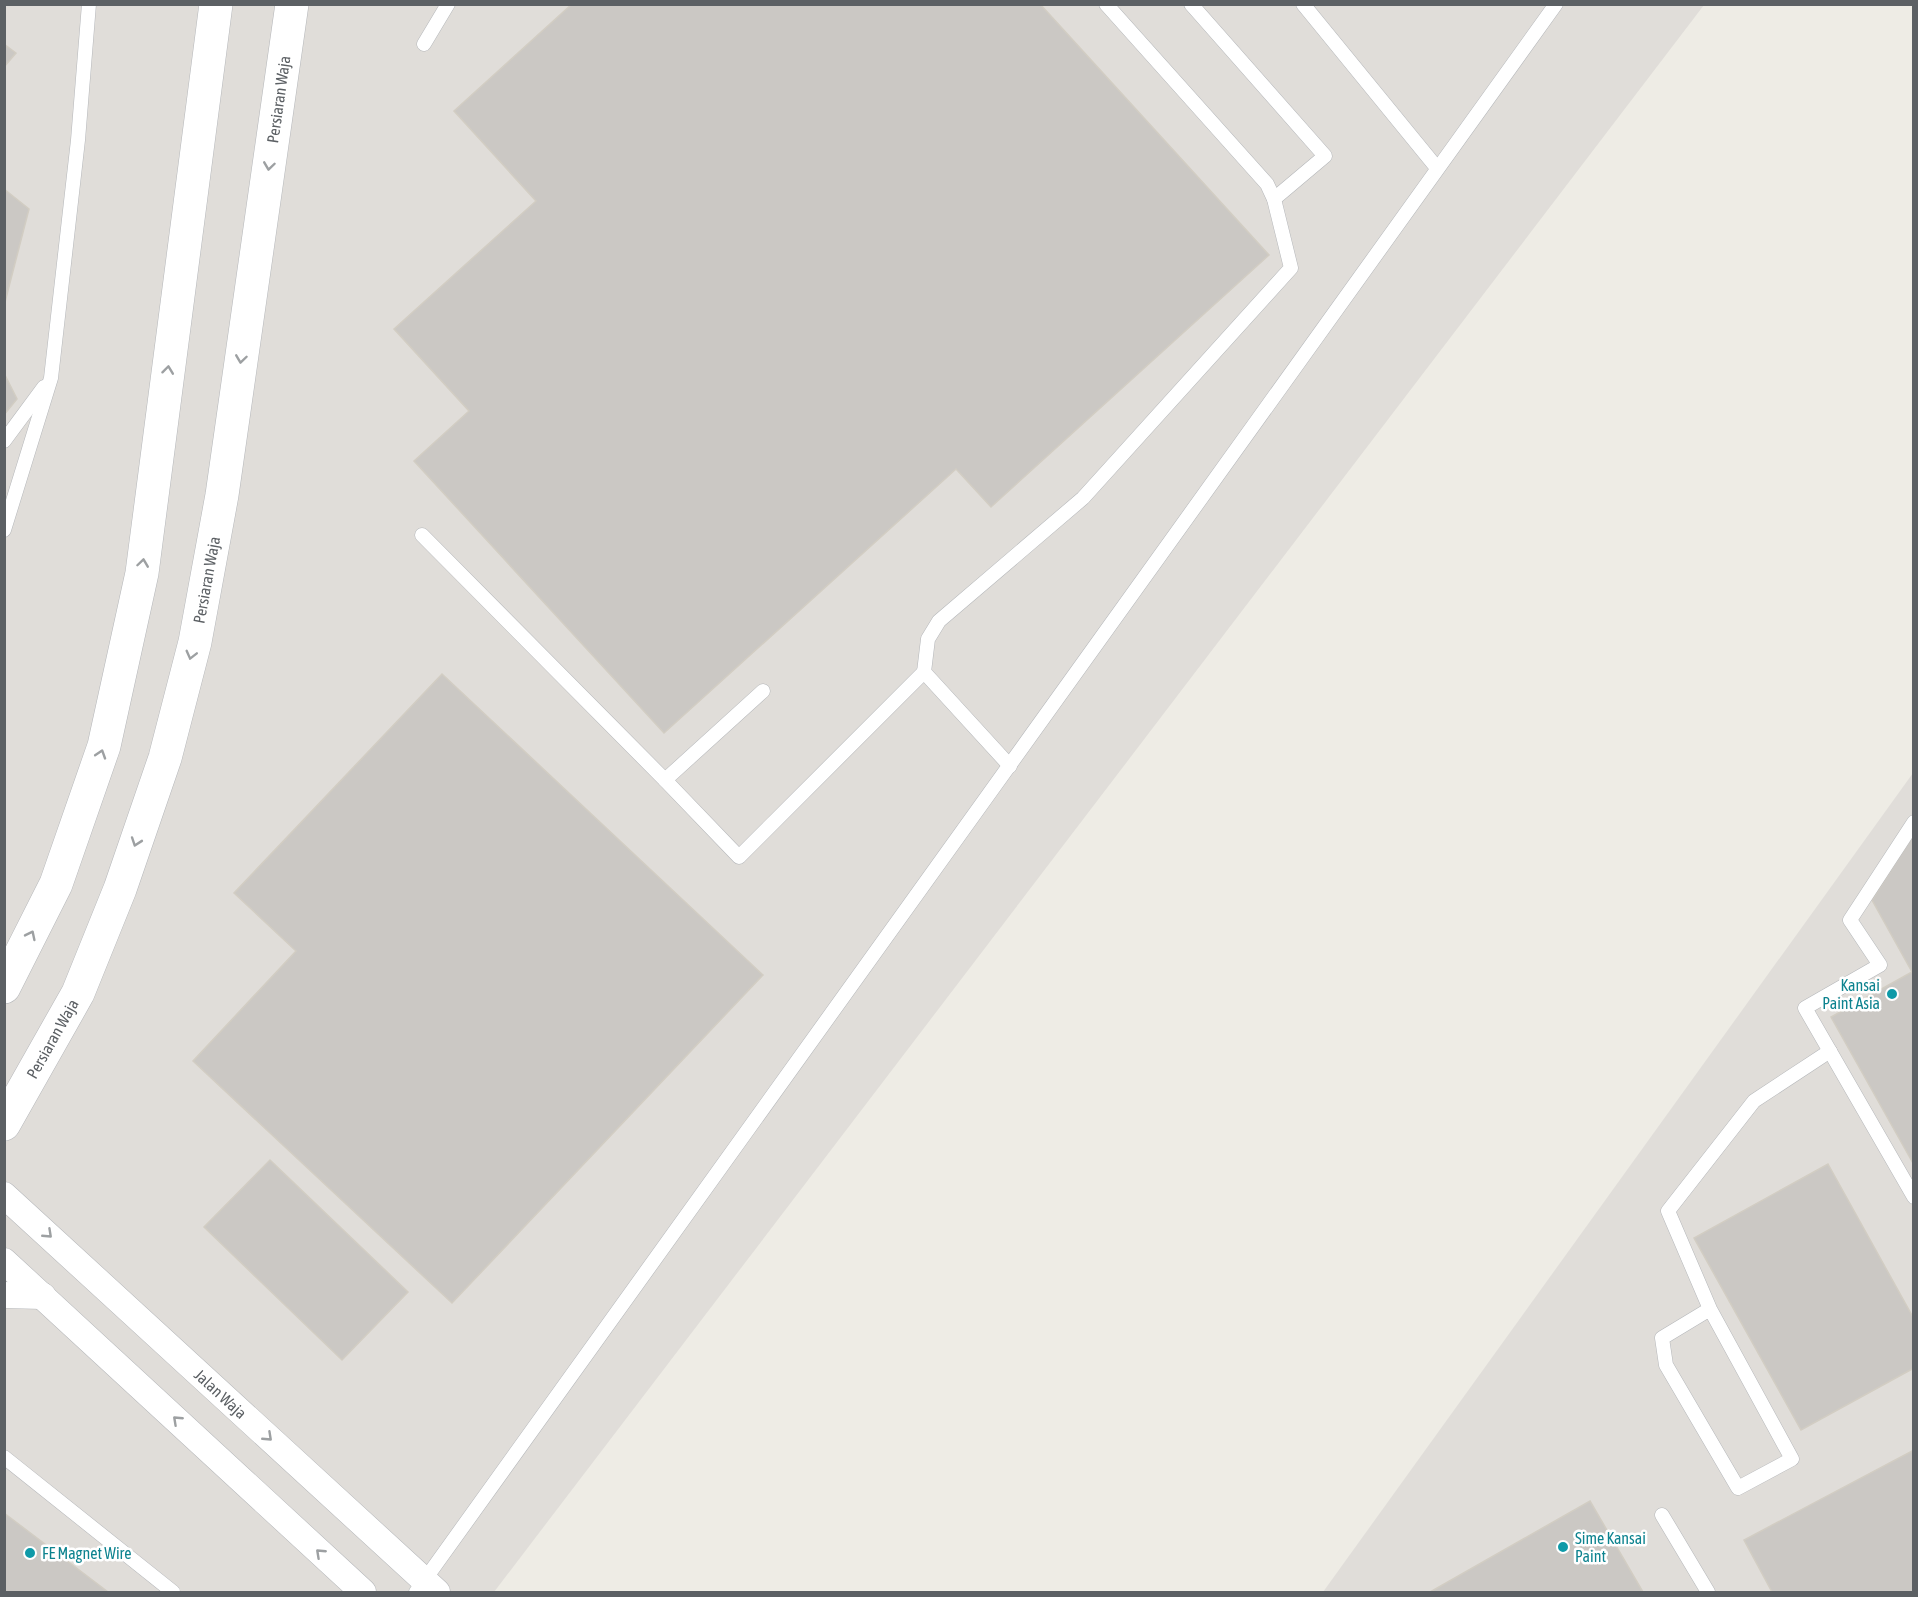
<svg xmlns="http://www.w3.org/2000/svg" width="1918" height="1597" font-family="'Asap Condensed',sans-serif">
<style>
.industrial{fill:#e0ddd9}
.building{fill:#cbc8c4;stroke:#d2cdc3;stroke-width:1.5}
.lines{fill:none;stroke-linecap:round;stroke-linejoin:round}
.service-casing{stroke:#b5b7ba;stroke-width:15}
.minor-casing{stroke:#b5b7ba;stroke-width:27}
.tertiary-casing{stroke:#b5b7ba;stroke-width:34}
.service{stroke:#fff;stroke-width:14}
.minor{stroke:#fff;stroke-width:26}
.tertiary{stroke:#fff;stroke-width:33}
.oneway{stroke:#9da0a2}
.culture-dot{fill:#0f9aa8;stroke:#fff;stroke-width:2}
.labels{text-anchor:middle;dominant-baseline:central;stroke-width:5;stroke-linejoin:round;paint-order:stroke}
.street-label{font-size:16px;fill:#5c6064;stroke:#fff}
.culture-label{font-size:16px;fill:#0d838f;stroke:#fff;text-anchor:start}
</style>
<rect width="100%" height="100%" fill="#eeece5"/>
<g class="industrial">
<polygon points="5,5 1704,5 494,1592 5,1592"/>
<polygon points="1913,773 1913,1592 1323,1592"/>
</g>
<g class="building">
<polygon points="572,4 1040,4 1269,255 991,507 956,469 664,733 414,461 469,411 394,329 536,201 454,111"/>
<polygon points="4,44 16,53 4,67"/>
<polygon points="4,189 29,209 4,306"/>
<polygon points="4,373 17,399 4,415"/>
<polygon points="442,674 763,975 452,1303 193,1061 296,951 234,893"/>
<polygon points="1914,834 1914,1165 1831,1017 1912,972 1872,900"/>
<polygon points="270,1160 408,1292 342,1360 204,1227"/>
<polygon points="1828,1164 1914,1319 1914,1368 1801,1430 1694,1238"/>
<polygon points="1914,1450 1914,1592 1772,1592 1744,1540"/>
<polygon points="1590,1501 1643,1592 1430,1592"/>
<polygon points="4,1513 108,1592 4,1592"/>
</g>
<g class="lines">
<g class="service-casing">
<g id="service">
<polyline points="1191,4 1325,156 1274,199"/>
<polyline points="1303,4 1437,168"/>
<polyline points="424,44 448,4"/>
<polyline points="4,441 44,387"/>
<polyline points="4,530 51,378 78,140 89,4"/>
<polyline points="422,535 665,780 739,857 924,672"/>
<polyline points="1010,766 924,672 928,639 939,621 1083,498 1291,268 1274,199 1267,184 1106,4"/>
<polyline points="665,780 763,691"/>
<polyline points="1914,822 1850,920 1880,965 1805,1008 1914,1197"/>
<polyline points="1710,1309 1662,1338 1666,1365 1738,1488 1792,1459 1710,1309 1668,1211 1754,1101 1830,1051"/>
<polyline points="4,1457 173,1592"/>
<polyline points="1662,1515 1708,1592"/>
<polyline points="416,1592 1556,4"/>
</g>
</g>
<g class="minor-casing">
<g id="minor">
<path id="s1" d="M 4,1195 L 437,1592"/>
<polyline points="4,1261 363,1592"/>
<polyline points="4,1295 43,1296"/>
</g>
</g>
<g class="tertiary-casing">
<g id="tertiary">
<polyline points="4,987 56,884 104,746 142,573 216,4"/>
<path id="s2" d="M 4,1124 L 78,993 L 120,889 L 165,758 L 195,642 L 222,495 L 292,4"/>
</g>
</g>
<use href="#service" class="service"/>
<use href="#minor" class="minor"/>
<use href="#tertiary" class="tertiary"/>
</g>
<defs><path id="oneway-chevron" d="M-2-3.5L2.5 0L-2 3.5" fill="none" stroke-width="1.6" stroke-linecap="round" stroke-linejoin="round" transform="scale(1.5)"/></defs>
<g class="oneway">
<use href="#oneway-chevron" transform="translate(269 166) rotate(98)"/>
<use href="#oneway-chevron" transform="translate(241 359) rotate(98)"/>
<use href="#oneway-chevron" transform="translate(168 370) rotate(-83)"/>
<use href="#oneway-chevron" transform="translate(143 563) rotate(-82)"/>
<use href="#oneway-chevron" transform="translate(191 655) rotate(104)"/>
<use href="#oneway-chevron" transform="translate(101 754) rotate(-72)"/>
<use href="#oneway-chevron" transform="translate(136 842) rotate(109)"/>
<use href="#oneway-chevron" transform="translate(31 935) rotate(-64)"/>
<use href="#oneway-chevron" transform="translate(48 1234) rotate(43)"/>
<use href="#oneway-chevron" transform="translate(177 1420) rotate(-137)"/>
<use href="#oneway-chevron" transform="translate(268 1437) rotate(43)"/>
<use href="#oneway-chevron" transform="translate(320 1553) rotate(-137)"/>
</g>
<g class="culture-dot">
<circle cx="1892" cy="994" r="6"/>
<circle cx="1563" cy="1547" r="6"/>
<circle cx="30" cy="1553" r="6"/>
</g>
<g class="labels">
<g class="street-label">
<text stroke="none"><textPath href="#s2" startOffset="1070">Persiaran Waja</textPath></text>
<text stroke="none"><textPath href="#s2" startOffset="584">Persiaran Waja</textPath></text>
<text stroke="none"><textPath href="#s2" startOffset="98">Persiaran Waja</textPath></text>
<text stroke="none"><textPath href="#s1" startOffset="294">Jalan Waja</textPath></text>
</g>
<g class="culture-label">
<text x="1880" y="985" text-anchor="end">Kansai<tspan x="1880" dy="18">Paint Asia</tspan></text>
<text x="1575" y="1538">Sime Kansai<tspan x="1575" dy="18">Paint</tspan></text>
<text x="42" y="1553">FE Magnet Wire</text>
</g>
</g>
<rect width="1918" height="1597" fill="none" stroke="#5c6064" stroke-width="12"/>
</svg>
